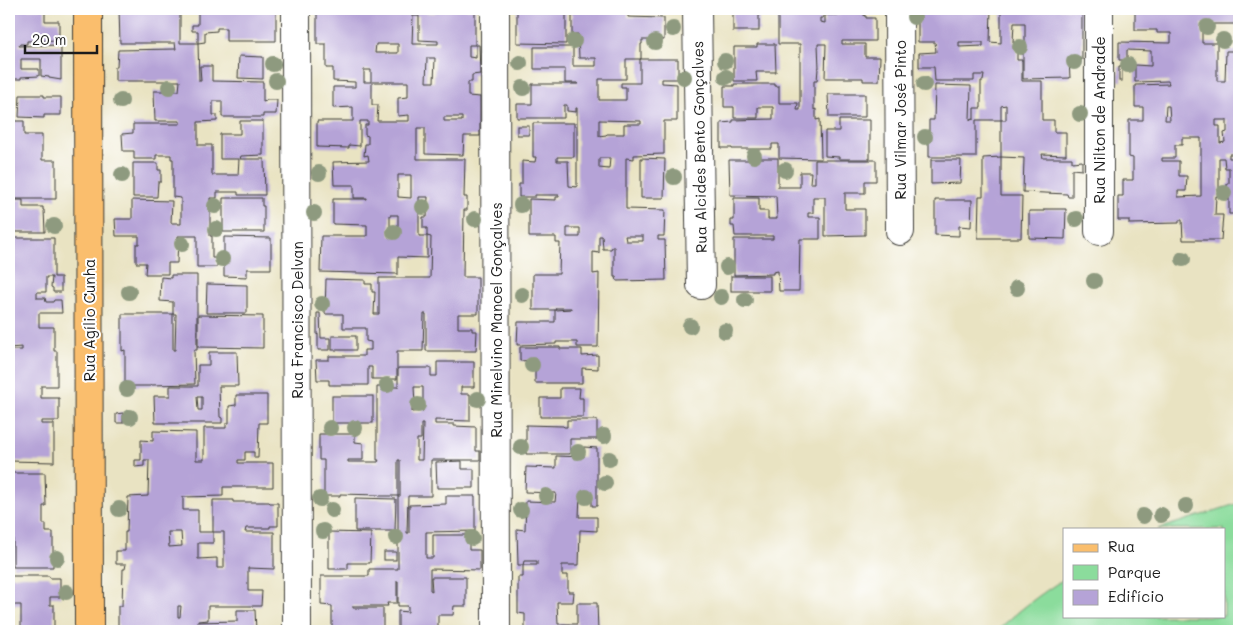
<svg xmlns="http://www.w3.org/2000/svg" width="1248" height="640" font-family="Mali,sans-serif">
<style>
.green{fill:#8bdc9c;stroke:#547c5c}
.building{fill:#b5a3d7;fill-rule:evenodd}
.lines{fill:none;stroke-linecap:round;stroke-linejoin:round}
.minor-casing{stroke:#3b3a35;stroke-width:30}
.major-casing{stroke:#3b3a35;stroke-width:30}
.minor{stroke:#fff;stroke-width:28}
.major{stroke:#fabe6d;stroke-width:28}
.tree{fill:#8e9a7f}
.labels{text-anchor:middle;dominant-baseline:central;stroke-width:4;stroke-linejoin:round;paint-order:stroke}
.street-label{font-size:15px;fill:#1c1c1c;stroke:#fff}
</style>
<rect width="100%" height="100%" fill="#fff"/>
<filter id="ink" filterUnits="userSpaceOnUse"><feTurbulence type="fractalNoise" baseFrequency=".02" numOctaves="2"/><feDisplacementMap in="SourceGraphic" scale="10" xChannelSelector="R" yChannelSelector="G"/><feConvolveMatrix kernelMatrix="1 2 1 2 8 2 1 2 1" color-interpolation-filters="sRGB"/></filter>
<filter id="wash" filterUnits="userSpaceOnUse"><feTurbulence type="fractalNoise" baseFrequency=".0096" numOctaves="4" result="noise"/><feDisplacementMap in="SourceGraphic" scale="20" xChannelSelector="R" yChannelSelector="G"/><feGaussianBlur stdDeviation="1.12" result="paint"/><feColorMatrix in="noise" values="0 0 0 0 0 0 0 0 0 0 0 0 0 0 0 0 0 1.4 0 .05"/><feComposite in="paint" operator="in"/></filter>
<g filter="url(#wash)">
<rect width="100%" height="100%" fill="#e9e3c2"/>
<path class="green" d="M 1239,503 L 1239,631 L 997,631 C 1018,611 1040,594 1064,579 L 1064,616 L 1224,616 L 1224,529 L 1158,529 Z"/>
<g id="blocks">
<g class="building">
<polygon points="9,9 45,9 45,21 59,21 59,40 27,41 27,44 20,44 19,46 61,45 61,80 49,78 49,77 41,76 41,59 21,59 21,69 39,69 39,76 21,77 21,79 9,79"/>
<polygon points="119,9 180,9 180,43 198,43 199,81 201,81 200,66 212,66 212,81 263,82 263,102 266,101 266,100 277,100 276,114 263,114 263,117 222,117 222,101 213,101 213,115 217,115 217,121 198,122 198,145 212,145 212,175 238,175 239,159 220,159 220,134 240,134 240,121 263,121 263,155 241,156 240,159 264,159 265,195 238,195 238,192 217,192 217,198 210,198 210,236 212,236 212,258 217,258 217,267 197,267 197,236 178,236 177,263 168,263 168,274 145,274 146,263 136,263 136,244 139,244 139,236 116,236 115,219 132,219 132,200 172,201 171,223 178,223 178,224 181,224 181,198 173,197 173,159 171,159 171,155 156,155 156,159 134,159 134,151 123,151 122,134 133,133 133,124 180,124 180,121 155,121 154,91 179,91 180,81 115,81 115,67 117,67 118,50 176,49 175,43 120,43"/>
<polygon points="198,9 276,9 276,41 226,41 226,28 217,28 217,31 205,32 205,42 198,43 198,31 192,31 192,25 198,25"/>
<path d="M 317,9 L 420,9 L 419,12 L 435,13 L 435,9 L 475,9 L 475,45 L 469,45 L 469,57 L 476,58 L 476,45 L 479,45 L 480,74 L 472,75 L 472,82 L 468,82 L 468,96 L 480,97 L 480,136 L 464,136 L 463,155 L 425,154 L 425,128 L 417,128 L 417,159 L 465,159 L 464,197 L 467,197 L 467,210 L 464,210 L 463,277 L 478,277 L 478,314 L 458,314 L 458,328 L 472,328 L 472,331 L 477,331 L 476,351 L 426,351 L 426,314 L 424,314 L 423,351 L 397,351 L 397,379 L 372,379 L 372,367 L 368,367 L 368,385 L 329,385 L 329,380 L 317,380 L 316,360 L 329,360 L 329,356 L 364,356 L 364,350 L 371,350 L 371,342 L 366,341 L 366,328 L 343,328 L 343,314 L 325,314 L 326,279 L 365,280 L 365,284 L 372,284 L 372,292 L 375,292 L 374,314 L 379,314 L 379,278 L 430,278 L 431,237 L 427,236 L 427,228 L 423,228 L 423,217 L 427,217 L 428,197 L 419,197 L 419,236 L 427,236 L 427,258 L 398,257 L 398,274 L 320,272 L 321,236 L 367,236 L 367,225 L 333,224 L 333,199 L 367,199 L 367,198 L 354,198 L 354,185 L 334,185 L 333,162 L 369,161 L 368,155 L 364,156 L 365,144 L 368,144 L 368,136 L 365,135 L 365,125 L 368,125 L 368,121 L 360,121 L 360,146 L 349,145 L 349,148 L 317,147 L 317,121 L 353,121 L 353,107 L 333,108 L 333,87 L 355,87 L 355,82 L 333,81 L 333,68 L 326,68 L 326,44 L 317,44 ZM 413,16 L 419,16 L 419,40 L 438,41 L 438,44 L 412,44 ZM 376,44 L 398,44 L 398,53 L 375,53 ZM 427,58 L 435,58 L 434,82 L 426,82 ZM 364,70 L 371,70 L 371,82 L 364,82 ZM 372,82 L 408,82 L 408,97 L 398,98 L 398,116 L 409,115 L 409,121 L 377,121 L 378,105 L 372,105 ZM 444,117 L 462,117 L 462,121 L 444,121 ZM 398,175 L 411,175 L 411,198 L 398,197 ZM 390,215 L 398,215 L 398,236 L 390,236 Z"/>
<polygon points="517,9 566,9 566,44 517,43"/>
<path d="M 569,9 L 628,9 L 628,17 L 664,18 L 664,40 L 642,40 L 642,44 L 641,44 L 641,59 L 626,59 L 626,79 L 599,79 L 599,100 L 626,100 L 626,87 L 621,87 L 621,83 L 640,83 L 640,59 L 678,59 L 678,79 L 662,79 L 662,83 L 677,84 L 677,121 L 664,121 L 664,154 L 634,155 L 634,159 L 626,158 L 626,209 L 665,210 L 664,236 L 658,236 L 658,240 L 665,240 L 666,280 L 617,281 L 616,277 L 614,277 L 614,247 L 612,247 L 611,249 L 603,249 L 602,236 L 599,236 L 599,253 L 593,252 L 593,274 L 599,273 L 598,347 L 577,347 L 577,342 L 556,342 L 556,344 L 517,345 L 518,322 L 555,322 L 555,310 L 571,309 L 571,308 L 556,308 L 555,310 L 533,310 L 533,274 L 559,274 L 560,243 L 556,243 L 556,237 L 529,237 L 529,199 L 556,200 L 556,197 L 559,197 L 559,195 L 535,195 L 535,197 L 519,197 L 519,184 L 522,184 L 522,161 L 535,162 L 536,157 L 533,157 L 533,123 L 574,123 L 574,157 L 557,157 L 557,161 L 568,161 L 569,186 L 577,187 L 577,108 L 576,108 L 576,112 L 567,111 L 567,105 L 564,105 L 564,118 L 517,118 L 517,104 L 532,104 L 532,84 L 578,84 L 578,83 L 565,83 L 565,69 L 534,69 L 534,47 L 573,47 L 573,66 L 596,66 L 596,58 L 579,58 L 578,34 L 572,34 L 572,14 L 570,14 ZM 599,120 L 641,121 L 641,124 L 624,124 L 624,134 L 607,134 L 606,135 L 599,136 ZM 599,158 L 610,158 L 609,169 L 599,168 ZM 567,228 L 580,228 L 580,237 L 567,237 ZM 625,236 L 643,236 L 643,241 L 626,241 Z"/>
<rect x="733" y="9" width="26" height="22"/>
<polygon points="778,9 823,9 823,18 820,18 820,22 825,23 825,15 840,15 840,9 865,9 864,16 866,16 866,18 875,18 875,41 842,41 842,44 865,44 865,57 880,57 879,81 863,81 863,78 825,78 826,44 818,44 819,68 818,68 817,81 814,81 814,110 816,109 816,120 820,119 821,159 779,158 779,144 772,144 772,149 732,149 732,148 721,148 721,123 733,122 733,120 773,119 773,107 758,107 758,118 734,118 734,107 724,107 724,86 734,86 734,84 775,84 775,86 779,86 779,103 798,103 797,110 800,110 800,44 778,44"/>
<path d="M 918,9 L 991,9 L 990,42 L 1001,43 L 1001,9 L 1082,9 L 1082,60 L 1069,60 L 1070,78 L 1023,79 L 1023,43 L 1025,42 L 1025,23 L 1014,23 L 1013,42 L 1017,43 L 1017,60 L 1022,60 L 1022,81 L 1042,81 L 1042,120 L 1054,120 L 1054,132 L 1066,132 L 1066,155 L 1042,154 L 1043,158 L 1072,158 L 1072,162 L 1082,161 L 1082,170 L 1072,169 L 1072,197 L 1068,197 L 1067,194 L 1023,192 L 1024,158 L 1001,157 L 1001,120 L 976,120 L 976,157 L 929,157 L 929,120 L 934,120 L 935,85 L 971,86 L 970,120 L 974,119 L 974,108 L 981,108 L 981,81 L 983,81 L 984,75 L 974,75 L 974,81 L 935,81 L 934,67 L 919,67 L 919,53 L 936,52 L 935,42 L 918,42 ZM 959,42 L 983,42 L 983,46 L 959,47 ZM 1006,105 L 1006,120 L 1001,120 L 1001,106 Z"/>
<path d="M 1135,9 L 1239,9 L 1239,24 L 1202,24 L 1202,43 L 1217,43 L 1217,81 L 1225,81 L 1226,51 L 1239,51 L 1239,154 L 1229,154 L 1229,158 L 1239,158 L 1239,214 L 1229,214 L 1229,196 L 1227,196 L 1227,184 L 1229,184 L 1229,168 L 1225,168 L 1224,158 L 1219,158 L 1219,197 L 1216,196 L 1215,215 L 1223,215 L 1221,240 L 1183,240 L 1182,220 L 1179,220 L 1179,223 L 1129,224 L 1129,220 L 1118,220 L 1118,196 L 1123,196 L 1123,180 L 1133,180 L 1133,158 L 1129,157 L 1129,120 L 1143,120 L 1143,107 L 1135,107 L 1135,85 L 1169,84 L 1168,81 L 1135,82 L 1135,65 L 1151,66 L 1151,51 L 1127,50 L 1127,60 L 1119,60 L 1119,42 L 1171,43 L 1171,33 L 1157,33 L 1157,30 L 1135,30 ZM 1166,106 L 1169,106 L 1170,120 L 1165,120 ZM 1216,120 L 1227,120 L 1227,132 L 1224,133 L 1225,142 L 1220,143 L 1220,126 L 1216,126 ZM 1182,138 L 1201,138 L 1201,196 L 1178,197 L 1178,191 L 1186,191 L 1187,176 L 1179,176 L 1179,161 L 1162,161 L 1162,158 L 1175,158 L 1175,145 L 1182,145 Z"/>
<polygon points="757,44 775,44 776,72 756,72 757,81 734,81 734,47 757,47"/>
<polygon points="239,56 263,57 263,79 238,78"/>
<rect x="1119" y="67" width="3" height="14"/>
<polygon points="828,94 865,94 865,117 829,117"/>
<polygon points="20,95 44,95 44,97 61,97 61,115 44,115 44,118 19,117"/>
<polygon points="839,120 870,120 870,159 839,159 839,157 825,156 825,131 839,131"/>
<polygon points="9,121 24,121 24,135 42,135 42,160 56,160 56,199 9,199"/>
<rect x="517" y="126" width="12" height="9"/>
<polygon points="1001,157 1001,196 1022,196 1021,238 978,238 979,196 983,196 983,158"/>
<polygon points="641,158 665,159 664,198 641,198"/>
<polygon points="758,158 778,158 778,187 800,187 800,172 811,172 810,183 815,183 815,160 876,160 876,181 865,181 865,193 845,193 845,209 865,209 865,235 825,236 825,197 813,197 813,213 808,213 808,217 820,217 820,239 800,239 799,291 779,291 778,271 773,272 773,274 734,275 734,239 773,239 773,236 735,236 734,226 731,226 731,220 734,220 734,198 759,198 759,211 768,211 768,219 777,219 776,196 730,195 729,160 758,160"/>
<polygon points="931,160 961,160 960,183 931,184"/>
<polygon points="133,163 158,163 158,170 161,170 161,182 158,182 157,197 133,197"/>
<polygon points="223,198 262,198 262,206 264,206 264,232 223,232"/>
<polygon points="9,200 23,200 23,207 43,207 43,210 44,210 45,232 9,232"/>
<polygon points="935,200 972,200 971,227 959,226 959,236 935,235"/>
<polygon points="1044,209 1066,209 1065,239 1029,238 1029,211 1044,211"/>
<polygon points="224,237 271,238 271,269 247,269 247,277 224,276"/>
<polygon points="9,238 54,238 54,277 61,277 61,292 53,292 53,288 51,287 52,277 46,277 46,292 37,292 37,298 45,298 46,302 53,302 54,300 61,300 62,313 39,313 39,327 54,327 54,351 57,351 57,386 41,386 41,398 59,398 59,421 41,421 41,424 54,424 54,462 9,461 9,350 22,350 22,347 9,348"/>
<polygon points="171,275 197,275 197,350 194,350 195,384 151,385 151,386 125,386 125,350 122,351 122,314 173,314 173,350 175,350 176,314 173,314 173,302 160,301 161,277 171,278"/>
<rect x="731" y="276" width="39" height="15"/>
<polygon points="207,284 247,285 247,313 206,313"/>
<polygon points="317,313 320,313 321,338 330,338 330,350 318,350 318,334 317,335"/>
<polygon points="198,315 263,316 263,348 198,347"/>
<rect x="332" y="336" width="24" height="14"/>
<polygon points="520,347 560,347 560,349 582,349 582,356 598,355 598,369 582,368 582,383 535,383 535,360 520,361"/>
<path d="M 209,352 L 237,352 L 238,386 L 219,386 L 220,417 L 222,418 L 222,423 L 155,423 L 154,396 L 170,396 L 170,386 L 198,386 L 198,365 L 209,365 ZM 197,397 L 202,397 L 202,410 L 198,410 Z"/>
<path d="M 437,362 L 474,362 L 474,387 L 461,387 L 461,394 L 470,394 L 470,421 L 435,420 L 435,424 L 454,424 L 454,426 L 476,427 L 476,451 L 480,451 L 480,460 L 431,460 L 431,496 L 408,496 L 407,533 L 409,533 L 409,505 L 446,504 L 446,496 L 475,496 L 475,531 L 426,532 L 426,558 L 433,558 L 433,535 L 469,535 L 469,550 L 480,550 L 480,570 L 430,569 L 430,590 L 432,591 L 431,577 L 466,577 L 466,606 L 454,606 L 453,615 L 438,615 L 438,631 L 398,631 L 398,611 L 408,612 L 408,606 L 398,606 L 398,581 L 397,581 L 397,603 L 387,603 L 388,606 L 353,606 L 353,608 L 383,608 L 383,631 L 332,631 L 332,606 L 321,605 L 321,576 L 369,576 L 369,569 L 398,569 L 398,496 L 379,496 L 379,495 L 340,494 L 340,496 L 324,496 L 324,460 L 319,460 L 319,434 L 355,434 L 355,442 L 363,443 L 363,460 L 348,460 L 348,462 L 378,462 L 379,460 L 377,460 L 377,387 L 398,387 L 398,368 L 431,368 L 431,376 L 437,376 ZM 414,387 L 423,387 L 423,411 L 412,412 L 412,404 L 415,404 ZM 421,424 L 423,424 L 422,460 L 417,460 L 417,439 L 421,439 ZM 398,460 L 400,460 L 400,496 L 398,496 Z"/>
<polygon points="560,388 580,388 579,398 583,398 583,417 540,417 540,398 560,398"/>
<path d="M 236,395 L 267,395 L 267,423 L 259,423 L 258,458 L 254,458 L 254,452 L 245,452 L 245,460 L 238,460 L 238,463 L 273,463 L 273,487 L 223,487 L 223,496 L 183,497 L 183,510 L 198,510 L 198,532 L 213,532 L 213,500 L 233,500 L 233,502 L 269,502 L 270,503 L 278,503 L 278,526 L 270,526 L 270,528 L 246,528 L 245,532 L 274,532 L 274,569 L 248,568 L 248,591 L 262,591 L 261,606 L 208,606 L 208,620 L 198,621 L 198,622 L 237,621 L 237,610 L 255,610 L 256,631 L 118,631 L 118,606 L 122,606 L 123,569 L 125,569 L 126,564 L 116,564 L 116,551 L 125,551 L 125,532 L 127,532 L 128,497 L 148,496 L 149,460 L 144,460 L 144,466 L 135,467 L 135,460 L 141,460 L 141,440 L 153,441 L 153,431 L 196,432 L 196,460 L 204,460 L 204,428 L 226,428 L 226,423 L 229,423 L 229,406 L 236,405 ZM 168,532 L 181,532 L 182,546 L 169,547 ZM 213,532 L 224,532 L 224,568 L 217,568 L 217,558 L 198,559 L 198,543 L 213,543 ZM 178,606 L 181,606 L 180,617 L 178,617 Z"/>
<rect x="332" y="396" width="41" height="27"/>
<polygon points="123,413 123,423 116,423 116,414"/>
<polygon points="567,420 597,420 597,439 570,439 570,454 526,454 526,425 563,426 564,427 567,427"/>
<path d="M 584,447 L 597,448 L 597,506 L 592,506 L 592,494 L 580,494 L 579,517 L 597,517 L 597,531 L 580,530 L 579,565 L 562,565 L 562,575 L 568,575 L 568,592 L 574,592 L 573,602 L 557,602 L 558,624 L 577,624 L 577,603 L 597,603 L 598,631 L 525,631 L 525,614 L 518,613 L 518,577 L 523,577 L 523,565 L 518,565 L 517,529 L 525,530 L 526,501 L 555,502 L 556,493 L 525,492 L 526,467 L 556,468 L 556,456 L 584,457 ZM 524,561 L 537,561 L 537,565 L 523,565 Z"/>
<polygon points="462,461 462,469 474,469 474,488 437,488 436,462"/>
<polygon points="9,473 45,473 46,506 43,506 43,524 46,524 46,532 53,532 53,567 13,567 13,532 9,532"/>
<polygon points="355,498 396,499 395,531 355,531"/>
<polygon points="329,532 371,533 370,563 348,563 348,569 329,569"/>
<rect x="384" y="552" width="12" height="8"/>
<polygon points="9,576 49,576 50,578 60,578 60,597 50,597 50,605 54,605 54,631 21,631 21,605 9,605"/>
</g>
</g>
</g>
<g filter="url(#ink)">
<use href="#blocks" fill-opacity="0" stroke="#3b3a35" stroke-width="1"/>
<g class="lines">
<g class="minor-casing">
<g id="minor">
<polyline points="296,9 297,631"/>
<polyline points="495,9 496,631"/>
<polyline points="697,9 701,285"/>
<polyline points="899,9 900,231"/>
<polyline points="1099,9 1099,231"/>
</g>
</g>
<g class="major-casing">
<polyline id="major" points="88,9 89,631"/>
</g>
<use href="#minor" class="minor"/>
<use href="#major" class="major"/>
</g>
<g class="tree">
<circle cx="914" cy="17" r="8"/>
<circle cx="1207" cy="27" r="8"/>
<circle cx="673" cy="29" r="8"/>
<circle cx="1223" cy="40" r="8"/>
<circle cx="574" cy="41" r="8"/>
<circle cx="655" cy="42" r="8"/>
<circle cx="1020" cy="47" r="8"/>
<circle cx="725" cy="61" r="8"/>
<circle cx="1074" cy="62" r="8"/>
<circle cx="520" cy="63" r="8"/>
<circle cx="273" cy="64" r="8"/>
<circle cx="1128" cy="65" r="8"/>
<circle cx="684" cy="77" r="8"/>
<circle cx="726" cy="77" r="8"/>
<circle cx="276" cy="81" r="8"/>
<circle cx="924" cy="84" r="8"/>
<circle cx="169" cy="87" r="8"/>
<circle cx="523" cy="88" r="8"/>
<circle cx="121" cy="101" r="8"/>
<circle cx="1080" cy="114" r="8"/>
<circle cx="925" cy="137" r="8"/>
<circle cx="754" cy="156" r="8"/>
<circle cx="785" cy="170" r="8"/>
<circle cx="319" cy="173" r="8"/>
<circle cx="122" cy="175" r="8"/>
<circle cx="674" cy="177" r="8"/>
<circle cx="1224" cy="193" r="8"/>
<circle cx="521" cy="205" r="8"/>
<circle cx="215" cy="206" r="8"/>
<circle cx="423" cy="207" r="8"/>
<circle cx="314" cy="213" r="8"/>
<circle cx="475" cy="219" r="8"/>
<circle cx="1076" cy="219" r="8"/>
<circle cx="54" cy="226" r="8"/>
<circle cx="216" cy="229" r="8"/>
<circle cx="394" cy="232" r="8"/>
<circle cx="182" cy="244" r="8"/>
<circle cx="222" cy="259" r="8"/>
<circle cx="1183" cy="259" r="8"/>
<circle cx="727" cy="267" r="8"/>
<circle cx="1094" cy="281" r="8"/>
<circle cx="1017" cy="288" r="8"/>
<circle cx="129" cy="292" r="8"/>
<circle cx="522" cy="295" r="8"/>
<circle cx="721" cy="297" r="8"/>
<circle cx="745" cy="300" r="8"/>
<circle cx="322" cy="304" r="8"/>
<circle cx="690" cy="326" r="8"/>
<circle cx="725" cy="331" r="8"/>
<circle cx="532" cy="365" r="8"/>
<circle cx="387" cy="385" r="8"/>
<circle cx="127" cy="389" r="8"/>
<circle cx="478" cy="399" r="8"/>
<circle cx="418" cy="405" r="8"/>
<circle cx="130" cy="417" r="8"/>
<circle cx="330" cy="428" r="8"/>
<circle cx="355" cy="428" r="8"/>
<circle cx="604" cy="436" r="8"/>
<circle cx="521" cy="447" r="8"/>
<circle cx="578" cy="452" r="8"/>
<circle cx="609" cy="459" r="8"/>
<circle cx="605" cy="483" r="8"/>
<circle cx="546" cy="496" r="8"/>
<circle cx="586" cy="497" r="8"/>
<circle cx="320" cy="499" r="8"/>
<circle cx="1186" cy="506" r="8"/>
<circle cx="119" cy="509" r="8"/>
<circle cx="332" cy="510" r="8"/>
<circle cx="521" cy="510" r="8"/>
<circle cx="1161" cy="515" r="8"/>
<circle cx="1143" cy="516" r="8"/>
<circle cx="323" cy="531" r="8"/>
<circle cx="396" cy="537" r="8"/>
<circle cx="472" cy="538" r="8"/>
<circle cx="57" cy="558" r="8"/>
<circle cx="66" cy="592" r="8"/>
</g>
</g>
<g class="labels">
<g class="street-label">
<text transform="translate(900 120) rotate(-90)">Rua Vilmar José Pinto</text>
<text transform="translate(1099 120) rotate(-90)">Rua Nilton de Andrade</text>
<text transform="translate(699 147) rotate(-91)">Rua Alcides Bento Gonçalves</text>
<text transform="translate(89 320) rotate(-90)">Rua Agílio Cunha</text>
<text transform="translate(297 320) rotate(-90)">Rua Francisco Delvan</text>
<text transform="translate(496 320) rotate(-90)">Rua Minelvino Manoel Gonçalves</text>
</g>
</g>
<rect width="1248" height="640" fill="none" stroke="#fff" stroke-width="30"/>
<rect x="1063" y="528" width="162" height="90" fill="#ffffff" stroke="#a4a4a4"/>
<rect x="1073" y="544" width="25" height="8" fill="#fabe6d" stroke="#a4a4a4"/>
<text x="1108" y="552" font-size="15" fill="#1c1c1c">Rua</text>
<rect x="1073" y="565" width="25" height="15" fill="#8bdc9c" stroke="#a4a4a4"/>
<text x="1108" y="578" font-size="15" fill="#1c1c1c">Parque</text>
<rect x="1073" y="590" width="25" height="15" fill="#b5a3d7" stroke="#a4a4a4"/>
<text x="1108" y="602" font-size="15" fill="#1c1c1c">Edifício</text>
<path d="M25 45v8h72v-8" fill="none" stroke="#1c1c1c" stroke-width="2.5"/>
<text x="32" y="45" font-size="15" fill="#1c1c1c" stroke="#ffffff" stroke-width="4" paint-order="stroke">20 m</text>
</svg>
